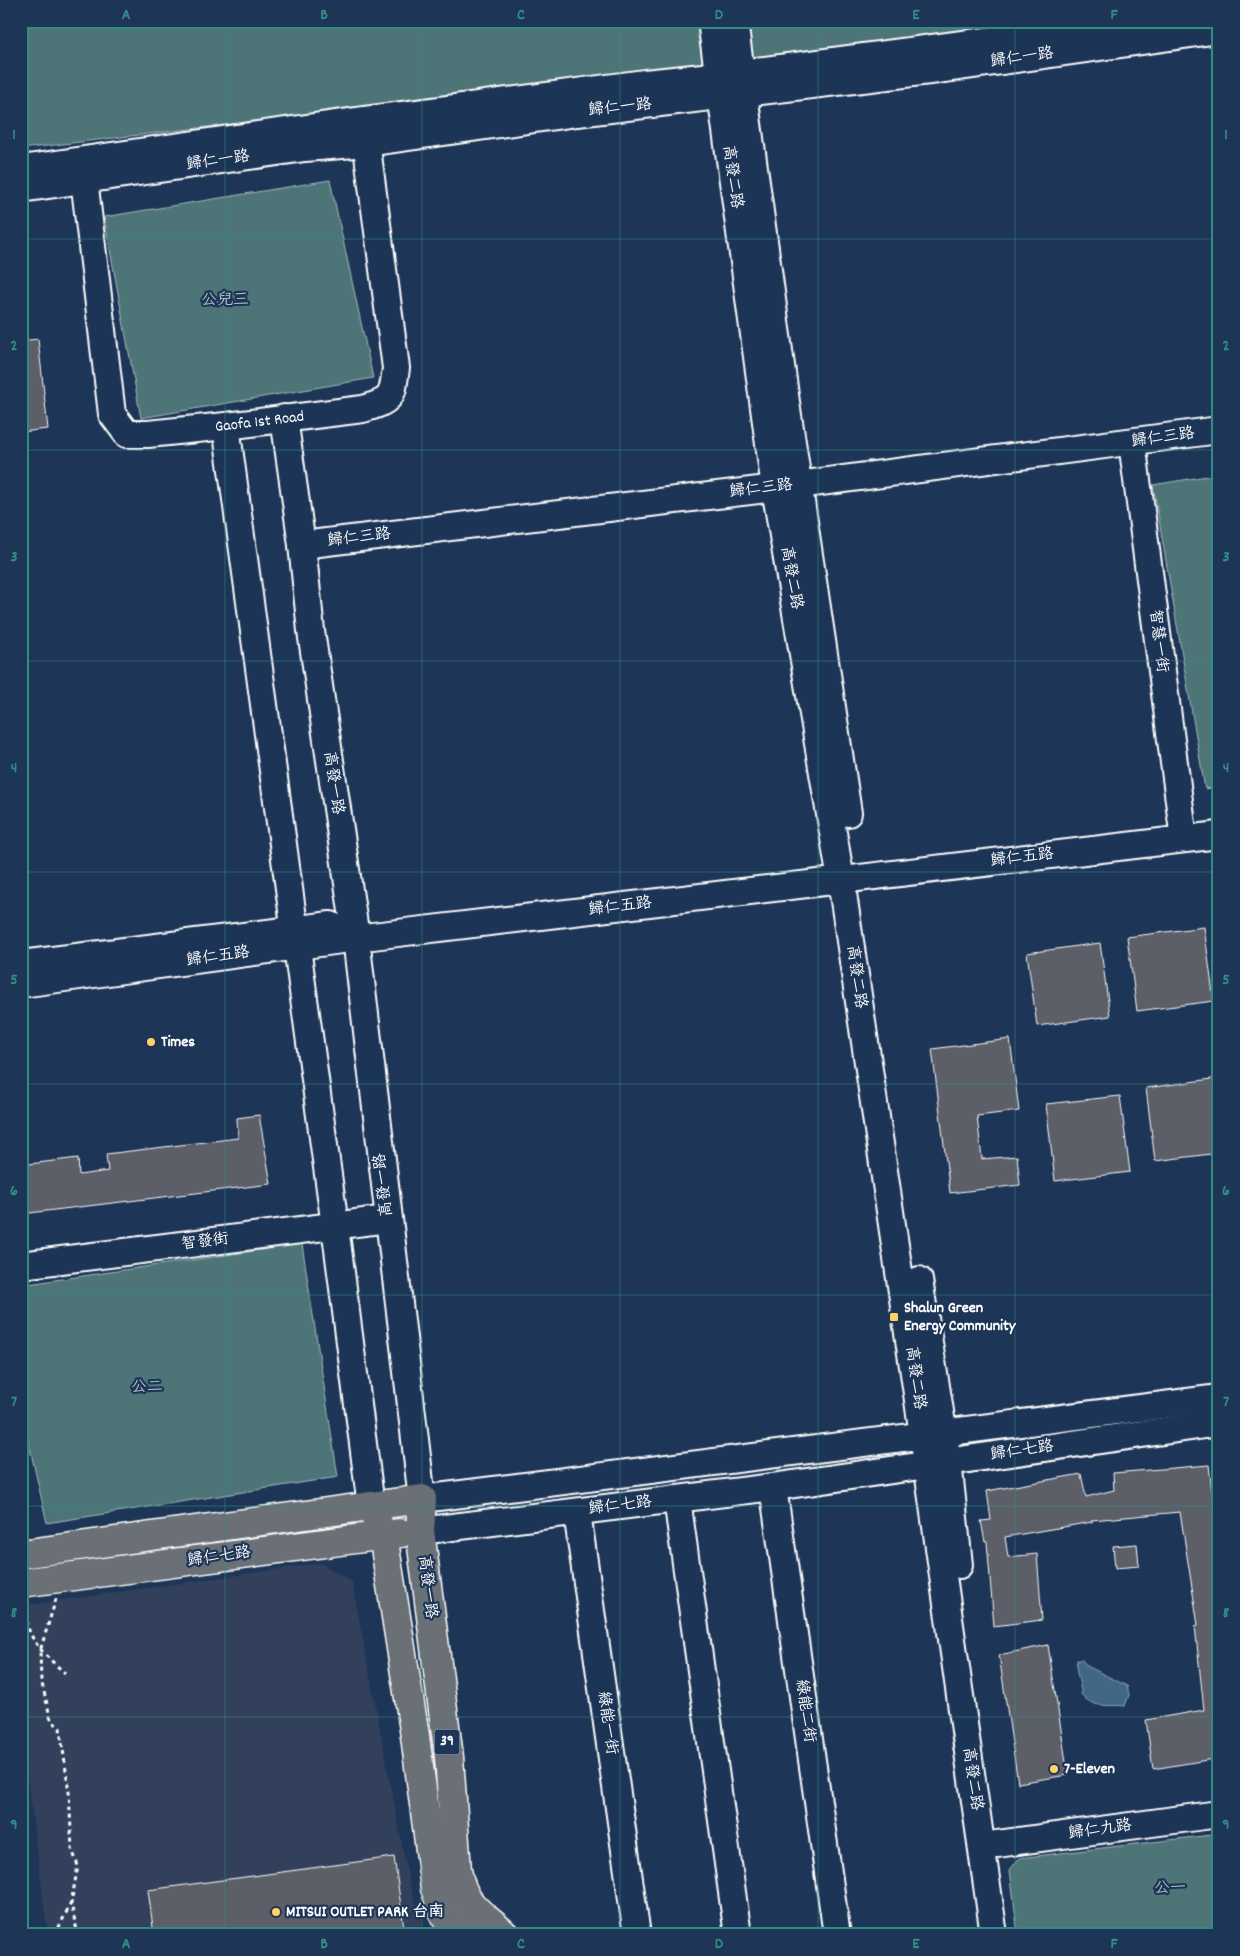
<svg xmlns="http://www.w3.org/2000/svg" width="1240" height="1956" font-family="Dekko,'LXGW WenKai TC',sans-serif">
<style>
.built{fill:#30415c}
.green{fill:#4e7578;stroke:#a6babc}
.water{fill:#3f6786;stroke:#8ca4b6}
.building{fill:#5d5e68;stroke:#fff}
.lines{fill:none;stroke-linecap:round;stroke-linejoin:round}
.minor-casing{stroke:#fff;stroke-width:30}
.major-casing{stroke:#fff;stroke-width:31}
.path{stroke:#fff;stroke-width:3;stroke-dasharray:4 4;stroke-linecap:butt}
.minor{stroke:#1d3557;stroke-width:26}
.major{stroke:#6b7074;stroke-width:28}
.grid{fill:none;stroke:#338b84;stroke-width:1;stroke-opacity:0.55}
.poi-dot{fill:#ffd166;stroke:#1d3557;stroke-width:2}
.labels{text-anchor:middle;dominant-baseline:central;stroke-width:4.5;stroke-linejoin:round;paint-order:stroke}
.shield{fill:#1d3557;stroke:#bbc2cd;stroke-width:1}
.shield-label{font-size:15px;font-weight:bold;fill:#fff}
.street-label{font-size:16px;fill:#fff;stroke:#1d3557}
.park-label{font-size:16px;fill:#afc1c2;stroke:#1d3557}
.poi-label{font-size:16px;font-weight:bold;fill:#fff;stroke:#1d3557;text-anchor:start}
.neatline{fill:none;stroke:#338b84;stroke-width:2}
.grid-label{font-size:16px;text-anchor:middle;font-weight:bold;fill:#338b84}
</style>
<rect width="100%" height="100%" fill="#1d3557"/>
<filter id="ink" filterUnits="userSpaceOnUse"><feTurbulence type="fractalNoise" baseFrequency=".02" numOctaves="2"/><feDisplacementMap in="SourceGraphic" scale="10" xChannelSelector="R" yChannelSelector="G"/><feConvolveMatrix kernelMatrix="1 2 1 2 8 2 1 2 1" color-interpolation-filters="sRGB"/></filter>
<g filter="url(#ink)">
<polygon class="built" points="321,1563 352,1582 410,1886 424,1929 430,1935 48,1935 21,1732 21,1606"/>
<g class="green">
<polygon points="21,21 1102,21 21,149"/>
<polygon points="330,180 373,378 141,418 104,217"/>
<polygon points="1219,474 1219,787 1205,789 1153,485"/>
<polygon points="302,1244 338,1477 47,1523 21,1409 21,1285"/>
<polygon points="1219,1834 1219,1935 1018,1935 1010,1870 1019,1858"/>
</g>
<path class="water" d="M 1077,1660 L 1082,1660 L 1087,1666 L 1127,1686 L 1129,1695 L 1125,1706 C 1107,1704 1094,1710 1081,1694 C 1081,1683 1074,1670 1077,1660 Z"/>
<g class="building">
<polygon points="38,339 48,429 21,432 21,341"/>
<polygon points="1204,927 1214,1001 1137,1011 1127,937"/>
<polygon points="1100,943 1110,1016 1037,1026 1027,953"/>
<polygon points="1010,1039 1019,1111 977,1116 982,1159 1017,1156 1020,1185 950,1193 932,1049"/>
<polygon points="1219,1078 1219,1153 1155,1161 1146,1088"/>
<polygon points="1120,1096 1130,1172 1055,1181 1046,1104"/>
<polygon points="259,1115 271,1184 21,1214 21,1165 78,1158 79,1175 108,1171 106,1154 238,1138 237,1118"/>
<polygon points="1209,1465 1212,1492 1219,1492 1219,1758 1153,1769 1146,1720 1204,1710 1195,1626 1198,1625 1180,1512 1092,1520 1092,1522 1005,1537 1008,1557 1037,1554 1042,1620 994,1626 987,1542 985,1542 981,1521 991,1520 987,1491 1081,1474 1086,1497 1114,1490 1113,1473"/>
<polygon points="1137,1544 1139,1566 1115,1568 1113,1546"/>
<polygon points="1048,1645 1068,1775 1018,1783 999,1655"/>
<polygon points="394,1857 405,1935 154,1935 148,1890"/>
</g>
<g class="lines">
<g class="minor-casing">
<g id="minor">
<polyline points="711,21 775,488 841,880 920,1414 994,1935"/>
<polyline points="734,21 786,402 848,813"/>
<path id="s1" d="M 82,162 L 112,414 L 127,434 L 148,434 L 226,426 L 363,409 C 393,400 392,398 396,368 L 364,125"/>
<polyline points="21,169 363,120 645,83 741,73 1138,21"/>
<polyline points="21,189 305,148 367,143 577,113 938,70 1219,30"/>
<polyline points="284,418 302,545 311,631 356,938 422,1499 1219,1398"/>
<polyline points="226,426 335,1226 371,1506"/>
<polyline points="1132,442 1184,839"/>
<polyline points="302,545 775,488 1219,430"/>
<polyline points="21,964 331,925"/>
<polyline points="21,984 356,938 1219,835"/>
<polyline points="21,1265 388,1219"/>
<polyline points="919,1280 948,1461 959,1565"/>
<polyline points="773,1487 837,1935"/>
<polyline points="677,1499 738,1935"/>
<polyline points="577,1512 637,1935"/>
<polyline points="420,1531 773,1487 1219,1423"/>
<polyline points="982,1846 1219,1814"/>
</g>
</g>
<g class="major-casing">
<g id="major">
<polyline points="371,1506 383,1535 415,1736 435,1888 443,1912 449,1921 463,1935"/>
<path d="M 21,1554 L 422,1499 L 420,1531 L 449,1757 L 457,1870 C 464,1908 480,1911 505,1935"/>
<polyline points="21,1583 401,1533"/>
</g>
</g>
<g class="path">
<polyline points="56,1599 40,1651 41,1680 51,1720 60,1728 69,1792 72,1849 78,1866 71,1903 78,1935"/>
<path d="M 23,1605 C 27,1639 40,1651 65,1673"/>
<polyline points="55,1935 71,1903"/>
</g>
<use href="#minor" class="minor"/>
<use href="#major" class="major"/>
</g>
</g>
<path class="grid" d="M 225,21 L 225,1935M 422,21 L 422,1935M 620,21 L 620,1935M 818,21 L 818,1935M 1015,21 L 1015,1935M 21,239 L 1219,239M 21,450 L 1219,450M 21,661 L 1219,661M 21,872 L 1219,872M 21,1084 L 1219,1084M 21,1295 L 1219,1295M 21,1506 L 1219,1506M 21,1717 L 1219,1717"/>
<g class="poi-dot">
<circle cx="151" cy="1042" r="5"/>
<rect x="889" y="1312" width="10" height="10" rx="2.5"/>
<circle cx="1054" cy="1769" r="5"/>
<circle cx="276" cy="1912" r="5"/>
</g>
<g class="labels">
<rect class="shield" x="434.5" y="1729.5" width="25" height="25" rx="4"/>
<g class="shield-label">
<text x="447" y="1742">39</text>
</g>
<g class="street-label">
<text transform="translate(1022 58) rotate(-8)">歸仁一路</text>
<text transform="translate(620 108) rotate(-6)">歸仁一路</text>
<text transform="translate(218 161) rotate(-8)">歸仁一路</text>
<text transform="translate(732 177) rotate(82)">高發二路</text>
<text stroke="none"><textPath href="#s1" startOffset="412">Gaofa 1st Road</textPath></text>
<text transform="translate(1163 438) rotate(-8)">歸仁三路</text>
<text transform="translate(761 489) rotate(-7)">歸仁三路</text>
<text transform="translate(359 538) rotate(-7)">歸仁三路</text>
<text transform="translate(791 578) rotate(80)">高發二路</text>
<text transform="translate(1158 641) rotate(83)">智慧一街</text>
<text transform="translate(333 783) rotate(82)">高發一路</text>
<text transform="translate(1022 858) rotate(-7)">歸仁五路</text>
<text transform="translate(620 907) rotate(-7)">歸仁五路</text>
<text transform="translate(218 957) rotate(-8)">歸仁五路</text>
<text transform="translate(856 977) rotate(82)">高發二路</text>
<text transform="translate(384 1185) rotate(-97)">高發一路</text>
<text transform="translate(205 1242) rotate(-7)">智發街</text>
<text transform="translate(915 1378) rotate(82)">高發二路</text>
<text transform="translate(1022 1451) rotate(-8)">歸仁七路</text>
<text transform="translate(620 1506) rotate(-7)">歸仁七路</text>
<text transform="translate(219 1557) rotate(-8)">歸仁七路</text>
<text transform="translate(427 1587) rotate(83)">高發一路</text>
<text transform="translate(805 1711) rotate(82)">綠能二街</text>
<text transform="translate(607 1723) rotate(82)">綠能一街</text>
<text transform="translate(972 1779) rotate(82)">高發二路</text>
<text transform="translate(1100 1830) rotate(-8)">歸仁九路</text>
</g>
<g class="park-label">
<text x="225" y="300">公兒三</text>
<text x="147" y="1387">公二</text>
<text x="1170" y="1888">公一</text>
</g>
<g class="poi-label">
<text x="161" y="1042">Times</text>
<text x="904" y="1308">Shalun Green<tspan x="904" dy="18">Energy Community</tspan></text>
<text x="1064" y="1769">7-Eleven</text>
<text x="286" y="1912">MITSUI OUTLET PARK 台南</text>
</g>
</g>
<rect width="1240" height="1956" fill="none" stroke="#1d3557" stroke-width="55"/>
<rect x="28" y="28" width="1184" height="1900" class="neatline"/>
<g class="grid-label">
<text x="126" y="19">A</text>
<text x="324" y="19">B</text>
<text x="521" y="19">C</text>
<text x="719" y="19">D</text>
<text x="916" y="19">E</text>
<text x="1114" y="19">F</text>
<text x="14" y="139">1</text>
<text x="1226" y="139">1</text>
<text x="14" y="350">2</text>
<text x="1226" y="350">2</text>
<text x="14" y="561">3</text>
<text x="1226" y="561">3</text>
<text x="14" y="772">4</text>
<text x="1226" y="772">4</text>
<text x="14" y="984">5</text>
<text x="1226" y="984">5</text>
<text x="14" y="1195">6</text>
<text x="1226" y="1195">6</text>
<text x="14" y="1406">7</text>
<text x="1226" y="1406">7</text>
<text x="14" y="1617">8</text>
<text x="1226" y="1617">8</text>
<text x="14" y="1829">9</text>
<text x="1226" y="1829">9</text>
<text x="126" y="1948">A</text>
<text x="324" y="1948">B</text>
<text x="521" y="1948">C</text>
<text x="719" y="1948">D</text>
<text x="916" y="1948">E</text>
<text x="1114" y="1948">F</text>
</g>
</svg>
